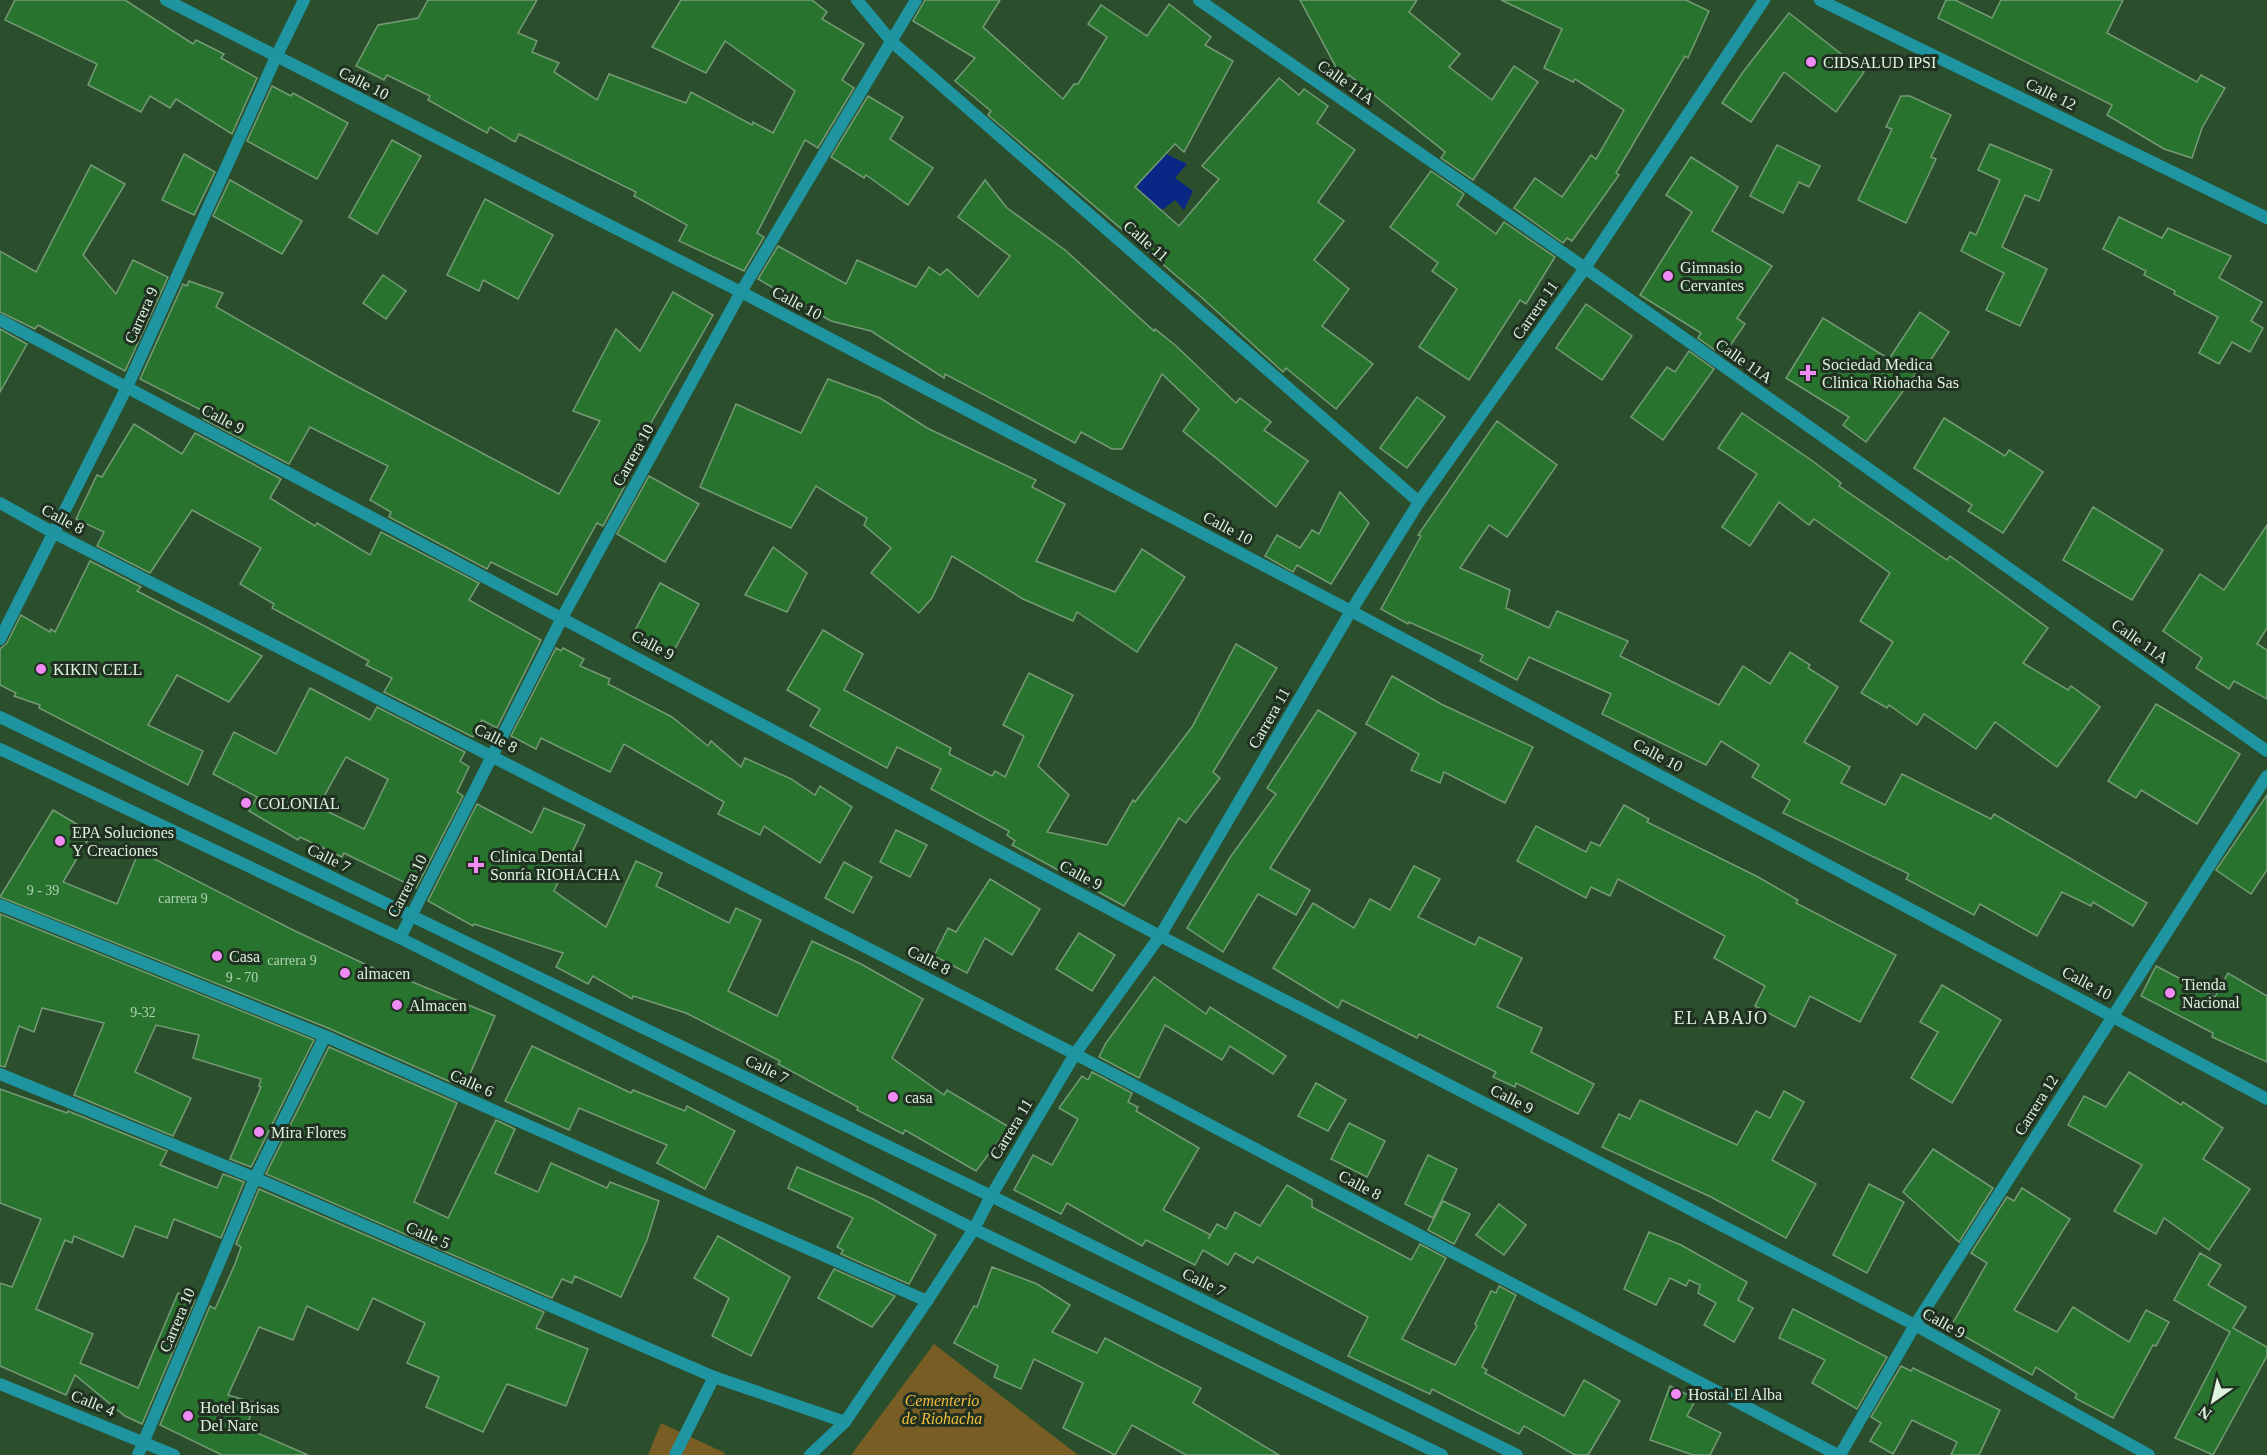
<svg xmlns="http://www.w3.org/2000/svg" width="2267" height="1455" font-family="Georgia,serif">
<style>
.green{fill:#785e25}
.water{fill:#0b2786}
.building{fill:#28742f;stroke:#749b75;stroke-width:1.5;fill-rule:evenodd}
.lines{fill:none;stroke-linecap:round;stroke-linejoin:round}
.minor{stroke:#1e95a1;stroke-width:12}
.tertiary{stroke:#1e95a1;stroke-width:12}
.poi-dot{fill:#f08bf6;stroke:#203021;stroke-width:2}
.labels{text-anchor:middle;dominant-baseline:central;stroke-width:6;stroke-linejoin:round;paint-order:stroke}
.number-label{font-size:14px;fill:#b0d3b2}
.poi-label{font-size:16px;fill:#def3de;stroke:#203021;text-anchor:start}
.street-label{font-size:16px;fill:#def3de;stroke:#203021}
.park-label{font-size:16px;font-style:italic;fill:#f3be3b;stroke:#203021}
.neighbourhood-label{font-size:18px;letter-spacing:1.5px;fill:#def3de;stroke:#203021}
</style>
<rect width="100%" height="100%" fill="#2b4f2d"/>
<g class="green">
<polygon points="934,1344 1078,1455 851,1455"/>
<polygon points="661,1423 725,1453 724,1455 648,1455"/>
</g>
<polygon class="water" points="1156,149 1187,164 1175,178 1193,191 1184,210 1175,200 1162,210 1137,188"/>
<g class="building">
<polygon points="15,0 125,0 193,44 196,40 224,54 221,58 257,78 232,134 176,99 170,108 150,96 141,112 88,85 97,64 5,20"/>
<polygon points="428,0 537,0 518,33 537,41 532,52 559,63 554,72 597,100 609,74 686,103 691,92 752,125 753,122 773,133 795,91 725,41 706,73 652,47 681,0 812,0 827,12 822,19 864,44 842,80 854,88 818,148 805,140 757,233 764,237 744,271 679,241 687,225 634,196 636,192 519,134 515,142 490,127 487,133 428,100 430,96 387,75 384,80 356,66 378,25 418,18"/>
<polygon points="925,0 1000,0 983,27 1063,99 1074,84 1078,84 1107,37 1088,24 1101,5 1147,36 1169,4 1211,37 1205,45 1233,61 1184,152 1175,144 1135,187 1179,226 1219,179 1202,166 1279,78 1299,95 1304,89 1328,106 1317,123 1355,150 1318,202 1344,221 1314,260 1349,289 1322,326 1373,364 1336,409 1286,368 1283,372 1200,296 988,115 991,111 955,81 975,58 913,21"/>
<polygon points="1300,0 1417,0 1409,12 1460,54 1449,67 1492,100 1514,66 1538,82 1473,180 1441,158 1445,152 1349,75 1344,82"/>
<polygon points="1501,0 1686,0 1709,11 1688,58 1685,56 1616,173 1619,175 1572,241 1567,238 1563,243 1514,208 1535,178 1562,197 1591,155 1596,159 1624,110 1575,79 1573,82 1544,68 1562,29"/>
<polygon points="1946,0 1955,0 1992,18 2001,0 2123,0 2107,33 2197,82 2201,75 2225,88 2202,128 2192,158 2164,149 2107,115 2112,105 1938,18"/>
<polygon points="1789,13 1864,72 1836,112 1784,72 1751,122 1722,103 1743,72"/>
<polygon points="272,86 291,96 293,93 348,123 317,179 247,141"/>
<polygon points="868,96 903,117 890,139 933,168 908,205 866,175 864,178 831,157"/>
<polygon points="1901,96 1910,96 1951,115 1931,157 1936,159 1906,223 1858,200 1892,129 1886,127"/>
<polygon points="392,140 421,156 377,234 349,217"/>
<polygon points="1990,144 2052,170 2039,201 2025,195 2002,247 2047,269 2020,326 1986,310 2004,273 1961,251 1970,232 1976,235 2000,180 1978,170"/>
<polygon points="1777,145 1820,166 1809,187 1799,182 1783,213 1750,196"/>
<polygon points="184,154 215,172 194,215 162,200"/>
<polygon points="1691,157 1738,187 1712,231 1772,266 1737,318 1745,324 1723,356 1698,338 1701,333 1640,295 1692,212 1666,195"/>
<polygon points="91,165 125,184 83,255 116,294 133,260 168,277 125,371 38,325 35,329 0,312 0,251 36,272"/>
<polygon points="1431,171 1464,194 1457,205 1496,234 1504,222 1555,257 1526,304 1520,300 1469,380 1419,347 1457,289 1432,271 1438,263 1390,227"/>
<polygon points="230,180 302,221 282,254 213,216"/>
<polygon points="985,180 1007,208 1065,250 1154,331 1155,329 1175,345 1236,403 1240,398 1271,422 1264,430 1308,461 1276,507 1183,431 1199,409 1162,374 1122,449 1112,449 1081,432 1075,443 945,374 944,378 871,331 831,321 758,279 778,246 846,284 857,260 916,287 929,267 940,275 947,269 978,297 1010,256 958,217"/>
<polygon points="485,199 553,235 518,299 483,280 479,291 447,275"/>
<polygon points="2119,217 2162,238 2168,228 2231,256 2219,278 2262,302 2251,321 2263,328 2250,352 2232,342 2219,364 2199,353 2218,317 2174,294 2175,291 2144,275 2146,271 2103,249"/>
<polygon points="383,275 406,291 386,319 363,303"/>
<polygon points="189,281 223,293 216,307 339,377 559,494 600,421 573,411 616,329 640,351 673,292 713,315 628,463 635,467 603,526 597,523 557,595 491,562 487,569 389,517 391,512 370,500 388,466 310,427 289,464 203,419 207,413 140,379 183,284 187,286"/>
<polygon points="1586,304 1632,336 1602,380 1556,348"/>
<polygon points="1920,312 1949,332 1928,364 1925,361 1866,442 1843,425 1849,417 1786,378 1823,318 1889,359"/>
<polygon points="0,329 27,344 0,392"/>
<polygon points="1689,351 1714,369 1663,440 1631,417 1667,367 1675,372"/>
<polygon points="828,379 880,398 927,428 1036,480 1032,487 1065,504 1036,561 1115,592 1142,549 1185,577 1137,652 1077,612 1073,621 1023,599 952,556 932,598 919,613 871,573 891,548 864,525 867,518 816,486 791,528 700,487 736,404 801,433"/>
<polygon points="1417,397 1445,417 1407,468 1380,448"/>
<polygon points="1742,413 1814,462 1841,483 1839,486 1947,560 1950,556 2048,628 2023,663 2068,690 2071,686 2100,707 2057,767 1995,722 1976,749 1924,714 1917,725 1889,705 1887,708 1861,693 1893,642 1860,621 1890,573 1814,519 1809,525 1779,502 1750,546 1722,527 1757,474 1718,448"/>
<polygon points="1944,418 2005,456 2009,450 2043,472 2003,533 1968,511 1972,505 1914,468"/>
<polygon points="1497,421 1557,465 1507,537 1489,525 1460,568 1510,590 1506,608 1549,628 1557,611 1628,641 1620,656 1719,705 1743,666 1770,684 1790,652 1810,665 1808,668 1838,687 1804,742 1850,767 1841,783 1885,805 1902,774 1991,819 1994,814 2147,903 2133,926 2093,902 2091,906 2062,892 2037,936 1980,904 1974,915 1906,879 1909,874 1783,813 1790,800 1752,777 1759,765 1721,741 1706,765 1602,714 1611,694 1529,657 1517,680 1480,661 1483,655 1409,622 1408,624 1381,609 1421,536 1418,535"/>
<polygon points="134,424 182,454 195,433 281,479 270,498 315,526 317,523 370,555 381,532 479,583 469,600 541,640 497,728 482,720 473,737 384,692 392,678 366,665 369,661 272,608 274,604 240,584 261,548 192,510 150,573 97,546 104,532 76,519 97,475 102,477"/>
<polygon points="649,476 699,504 665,562 617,534"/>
<polygon points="1340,492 1369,523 1331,584 1297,565 1293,572 1265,556 1277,535 1300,548 1312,530 1319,534"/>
<polygon points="2093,507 2163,550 2132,600 2063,560"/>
<polygon points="2267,525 2267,628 2257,644 2267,650 2267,699 2234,681 2229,689 2196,668 2202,658 2163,631 2200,574 2224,590"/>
<polygon points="773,547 807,573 787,612 745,595"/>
<polygon points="90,561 141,587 137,591 262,656 229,702 177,675 148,725 203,751 188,785 39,708 40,705 14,696 16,693 0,685 0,649 7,643 21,615 50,632 51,629 55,632"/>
<polygon points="660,583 699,604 669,660 630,640"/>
<polygon points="823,630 863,654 844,690 951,748 949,754 992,776 995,771 1005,777 1024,736 1003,725 1029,673 1073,695 1038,766 1069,795 1047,832 1107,845 1133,800 1135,802 1192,727 1236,644 1277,668 1213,772 1220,778 1186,823 1179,818 1124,906 1012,845 1015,841 1007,835 1009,831 931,789 941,769 897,747 887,768 810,726 820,709 787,690"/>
<polygon points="556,648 561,651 563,648 584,659 580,666 610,679 608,684 672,717 708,746 711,741 741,767 745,758 791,779 815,795 820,786 852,807 820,863 764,826 760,835 718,814 724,802 624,744 610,772 541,738 536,749 511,736"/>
<polygon points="1392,676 1441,704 1533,747 1505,803 1444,772 1440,783 1411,770 1419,754 1366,724"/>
<path d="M 310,688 L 370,720 L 377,707 L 465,752 L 460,761 L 469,767 L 457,792 L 463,796 L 416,888 L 344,853 L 342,857 L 300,837 L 298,840 L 249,811 L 257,797 L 213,774 L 234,732 L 276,754 ZM 346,757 L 388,779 L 364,829 L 318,807 Z"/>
<polygon points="2156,704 2240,754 2197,824 2141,790 2136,798 2108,781"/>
<polygon points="1318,710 1356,733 1270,868 1310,890 1296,915 1258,894 1223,952 1187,928 1231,856 1276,794 1267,788"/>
<polygon points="2267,795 2267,870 2251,894 2216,870"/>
<polygon points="477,804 532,833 544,808 585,825 554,891 606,927 636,861 662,873 656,886 729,923 736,908 761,920 728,991 777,1016 812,941 861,964 923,999 892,1058 944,1095 947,1090 1009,1127 976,1171 905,1130 903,1134 857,1110 858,1107 778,1064 780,1061 686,1013 633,996 632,999 593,976 588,984 556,967 563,953 474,924 473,926 428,901"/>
<polygon points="1624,805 1649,819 1647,822 1758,877 1798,900 1796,903 1896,955 1860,1022 1810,996 1795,1027 1755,1006 1765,986 1714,958 1725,936 1618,879 1610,896 1591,887 1586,898 1517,861 1536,826 1586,852 1591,842 1600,846"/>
<polygon points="53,810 92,833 63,882 117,904 139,851 293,930 392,977 393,974 495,1016 464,1088 328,1028 0,897"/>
<polygon points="896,830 927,845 910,877 880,862"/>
<polygon points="844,862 872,877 853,913 825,898"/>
<polygon points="1414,866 1440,879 1418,917 1475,945 1479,937 1522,958 1497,1007 1542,1028 1531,1052 1594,1084 1578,1114 1516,1083 1515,1087 1493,1077 1496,1072 1419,1034 1417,1038 1342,1000 1338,1008 1273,968 1313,903 1354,928 1370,899 1390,910"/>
<polygon points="990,879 1040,909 1012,955 985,938 967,973 934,956 948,928 956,932"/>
<polygon points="0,914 314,1040 251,1167 230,1159 261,1087 259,1086 261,1079 193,1058 199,1035 156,1025 135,1072 191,1098 173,1136 74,1095 104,1023 42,1008 34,1032 19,1026 5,1067 0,1066"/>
<polygon points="1079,933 1115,955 1092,991 1056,969"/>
<polygon points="2156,966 2215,997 2228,973 2267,996 2267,1062 2212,1037 2213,1033 2141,996"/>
<polygon points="1154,977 1206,1014 1210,1007 1286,1056 1273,1074 1230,1046 1222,1060 1165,1025 1139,1078 1099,1057 1106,1043"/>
<polygon points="1942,985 2001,1020 1952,1103 1911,1078 1938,1032 1920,1022"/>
<polygon points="532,1046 631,1093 633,1090 685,1111 687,1106 735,1131 705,1189 657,1163 667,1145 579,1108 569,1130 505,1101"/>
<polygon points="329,1047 457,1103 414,1202 448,1218 496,1120 515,1129 495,1173 538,1192 551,1163 607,1188 610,1182 659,1201 647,1240 621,1297 575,1276 572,1283 562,1279 552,1298 266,1174"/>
<polygon points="1092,1072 1132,1093 1128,1102 1138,1107 1136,1111 1199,1148 1163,1210 1211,1235 1208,1239 1217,1224 1226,1229 1235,1212 1260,1226 1287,1185 1312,1200 1312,1207 1411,1260 1420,1244 1446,1258 1402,1339 1455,1365 1477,1326 1475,1324 1491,1291 1496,1293 1499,1286 1516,1295 1482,1367 1487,1370 1485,1373 1564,1416 1584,1380 1620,1401 1588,1455 1575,1455 1524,1426 1519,1434 1432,1389 1430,1394 1348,1356 1368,1317 1257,1257 1253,1263 1235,1253 1228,1265 1203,1250 1195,1265 1146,1240 1142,1246 1067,1203 1061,1214 1014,1190 1033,1155 1052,1165 1078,1119 1059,1108 1082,1076 1088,1080"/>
<polygon points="2129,1072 2181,1105 2183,1102 2223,1128 2203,1159 2250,1189 2209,1250 2164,1218 2156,1234 2114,1211 2142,1165 2068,1125 2084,1096 2106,1107"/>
<polygon points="1316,1083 1346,1100 1328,1131 1298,1116"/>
<polygon points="0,1089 67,1113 68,1111 167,1151 160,1165 217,1188 223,1174 244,1182 221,1238 174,1219 167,1238 135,1226 123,1257 74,1236 72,1243 65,1240 36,1309 93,1334 80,1363 138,1388 178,1293 195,1300 142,1424 125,1416 75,1375 66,1395 0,1366 0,1283 12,1287 41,1219 0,1203"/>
<polygon points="1784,1091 1804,1102 1772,1160 1816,1184 1786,1238 1711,1197 1602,1147 1619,1114 1630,1119 1640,1100 1737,1145 1756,1111 1770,1118"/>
<polygon points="1349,1123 1385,1141 1367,1177 1331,1159"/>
<polygon points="1933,1149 1993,1188 1959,1242 1903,1192"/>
<polygon points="1428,1155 1457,1169 1433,1218 1405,1204"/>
<polygon points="797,1167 873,1199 936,1235 909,1284 841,1254 843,1250 837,1247 853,1218 788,1188"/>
<polygon points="1869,1184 1904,1202 1867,1273 1833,1255"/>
<polygon points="2022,1188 2070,1219 2014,1310 2057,1332 2073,1307 2129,1342 2146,1310 2169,1322 2156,1346 2153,1345 2113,1418 2075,1398 2077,1394 2036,1367 2032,1375 1950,1328 1987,1263 1971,1253 2007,1197 2014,1201"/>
<polygon points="259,1189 544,1312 536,1328 588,1349 566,1406 507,1384 483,1432 426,1407 439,1377 407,1363 425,1323 373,1298 358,1330 307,1306 293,1340 259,1327 228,1395 255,1403 246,1428 308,1455 222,1455 160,1425 210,1306 215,1309 235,1264 241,1247 236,1244"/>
<polygon points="1443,1201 1470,1214 1454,1244 1428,1230"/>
<polygon points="1499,1204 1526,1225 1504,1255 1476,1235"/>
<polygon points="1649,1232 1681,1245 1747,1282 1738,1300 1753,1308 1734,1342 1704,1325 1716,1303 1698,1293 1700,1285 1689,1280 1686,1286 1670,1278 1656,1305 1624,1289"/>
<polygon points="718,1236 790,1277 751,1356 712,1336 729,1298 694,1278"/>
<polygon points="2200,1253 2221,1265 2208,1285 2246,1307 2233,1328 2267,1347 2267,1356 2213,1455 2175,1438 2230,1332 2174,1300"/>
<polygon points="992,1267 1037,1284 1070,1305 1052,1332 1097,1353 1105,1338 1201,1388 1193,1403 1279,1455 1186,1455 1132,1425 1115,1455 1063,1428 1083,1383 1034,1359 1021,1389 994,1377 998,1366 954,1343 974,1306 977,1307"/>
<polygon points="834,1269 895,1296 872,1327 818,1298"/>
<polygon points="1793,1309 1887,1357 1857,1409 1812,1383 1825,1360 1779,1338"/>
<polygon points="1901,1366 1911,1371 1913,1368 2000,1410 1979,1455 1951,1455 1957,1442 1912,1420 1893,1454 1870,1441 1881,1423 1871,1417"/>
<polygon points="1670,1386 1696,1399 1687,1416 1721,1433 1710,1455 1693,1455 1650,1440"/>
</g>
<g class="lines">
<g class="minor">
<polyline points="166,0 741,292 1351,611 2267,1099"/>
<polyline points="857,0 892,42 1419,502"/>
<polyline points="1199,0 1585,268 2267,751"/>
<polyline points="1820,0 2267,218"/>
<polyline points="0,320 1160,936 1915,1325 2149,1455"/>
<polyline points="0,503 52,532 1075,1054 1838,1455"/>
<polyline points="0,639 127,387 276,57 304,0"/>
<polyline points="0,905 325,1036 927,1301"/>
<polyline points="400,938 563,616 741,292 916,0"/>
<polyline points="0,1074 255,1178 714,1377 845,1422"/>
<polyline points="0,1384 174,1455"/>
<polyline points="138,1455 255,1178 325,1036"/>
<polyline points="675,1455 714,1377"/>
<polyline points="810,1455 845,1422 927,1301 974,1229 991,1196 1075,1054 1160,936 1351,611 1419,502 1585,268 1764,0"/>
<polyline points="1840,1455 1915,1325 2267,776"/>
</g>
<g class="tertiary">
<polyline points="0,717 991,1196 1517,1455"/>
<polyline points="0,749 400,938 974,1229 1442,1455"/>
</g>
</g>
<g class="poi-dot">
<circle cx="1811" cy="62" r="6"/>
<circle cx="1668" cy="276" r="6"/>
<path d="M1805 364h6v6h6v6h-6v6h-6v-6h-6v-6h6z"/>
<circle cx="41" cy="669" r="6"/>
<circle cx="246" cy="803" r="6"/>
<circle cx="60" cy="841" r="6"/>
<path d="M473 856h6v6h6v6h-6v6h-6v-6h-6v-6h6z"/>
<circle cx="217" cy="956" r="6"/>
<circle cx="345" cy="973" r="6"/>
<circle cx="2170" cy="993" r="6"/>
<circle cx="397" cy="1005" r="6"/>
<circle cx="893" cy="1097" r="6"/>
<circle cx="259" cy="1132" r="6"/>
<circle cx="1676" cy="1394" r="6"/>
<circle cx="188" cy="1416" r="6"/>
</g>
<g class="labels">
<g class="number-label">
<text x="43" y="890">9 - 39</text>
<text x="183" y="898">carrera 9</text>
<text x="292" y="960">carrera 9</text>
<text x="242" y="977">9 - 70</text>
<text x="143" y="1012">9-32</text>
</g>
<g class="poi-label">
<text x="1823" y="62">CIDSALUD IPSI</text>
<text x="1680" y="267">Gimnasio<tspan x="1680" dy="18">Cervantes</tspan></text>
<text x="1822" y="364">Sociedad Medica<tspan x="1822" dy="18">Clinica Riohacha Sas</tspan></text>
<text x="53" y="669">KIKIN CELL</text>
<text x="258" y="803">COLONIAL</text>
<text x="72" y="832">EPA Soluciones<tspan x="72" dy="18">Y Creaciones</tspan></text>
<text x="490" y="856">Clinica Dental<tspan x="490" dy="18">Sonría RIOHACHA</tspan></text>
<text x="229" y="956">Casa</text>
<text x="357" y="973">almacen</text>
<text x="2182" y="984">Tienda<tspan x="2182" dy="18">Nacional</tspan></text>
<text x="409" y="1005">Almacen</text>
<text x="905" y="1097">casa</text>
<text x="271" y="1132">Mira Flores</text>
<text x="1688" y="1394">Hostal El Alba</text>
<text x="200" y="1407">Hotel Brisas<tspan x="200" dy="18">Del Nare</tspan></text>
</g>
<g class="street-label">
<text transform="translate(1346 82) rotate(35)">Calle 11A</text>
<text transform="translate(364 83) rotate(27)">Calle 10</text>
<text transform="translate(2051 94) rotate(26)">Calle 12</text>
<text transform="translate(1146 241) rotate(41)">Calle 11</text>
<text transform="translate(797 303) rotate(28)">Calle 10</text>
<text transform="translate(1535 310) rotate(-55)">Carrera 11</text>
<text transform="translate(141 315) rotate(-66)">Carrera 9</text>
<text transform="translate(1744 361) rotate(35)">Calle 11A</text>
<text transform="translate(223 419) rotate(28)">Calle 9</text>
<text transform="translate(633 455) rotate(-61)">Carrera 10</text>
<text transform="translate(63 519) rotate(28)">Calle 8</text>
<text transform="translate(1228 528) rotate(28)">Calle 10</text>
<text transform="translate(2140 641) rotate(35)">Calle 11A</text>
<text transform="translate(653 645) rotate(28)">Calle 9</text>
<text transform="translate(1269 718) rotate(-60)">Carrera 11</text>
<text transform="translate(496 738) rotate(27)">Calle 8</text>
<text transform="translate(1658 755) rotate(28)">Calle 10</text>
<text transform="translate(329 858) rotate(26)">Calle 7</text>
<text transform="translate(1081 875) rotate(28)">Calle 9</text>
<text transform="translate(407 886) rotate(-63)">Carrera 10</text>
<text transform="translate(929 960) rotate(27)">Calle 8</text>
<text transform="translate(2087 983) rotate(28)">Calle 10</text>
<text transform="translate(767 1069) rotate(26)">Calle 7</text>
<text transform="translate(472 1083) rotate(24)">Calle 6</text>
<text transform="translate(1512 1099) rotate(27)">Calle 9</text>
<text transform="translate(2036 1105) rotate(-58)">Carrera 12</text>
<text transform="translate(1011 1129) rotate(-59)">Carrera 11</text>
<text transform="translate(1360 1185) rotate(28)">Calle 8</text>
<text transform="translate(428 1235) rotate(23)">Calle 5</text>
<text transform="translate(1204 1282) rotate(26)">Calle 7</text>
<text transform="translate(177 1320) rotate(-67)">Carrera 10</text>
<text transform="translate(1944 1323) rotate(29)">Calle 9</text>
<text transform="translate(93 1403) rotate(22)">Calle 4</text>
</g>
<g class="park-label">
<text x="942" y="1400">Cementerio<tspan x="942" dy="18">de Riohacha</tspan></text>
</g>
<g class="neighbourhood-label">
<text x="1721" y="1018">EL ABAJO</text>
</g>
</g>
<g transform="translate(2213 1401) rotate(214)" stroke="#203021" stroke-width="4.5" paint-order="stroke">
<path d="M0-4.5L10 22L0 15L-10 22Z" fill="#def3de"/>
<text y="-9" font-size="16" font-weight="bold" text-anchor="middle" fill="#def3de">N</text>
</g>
</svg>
